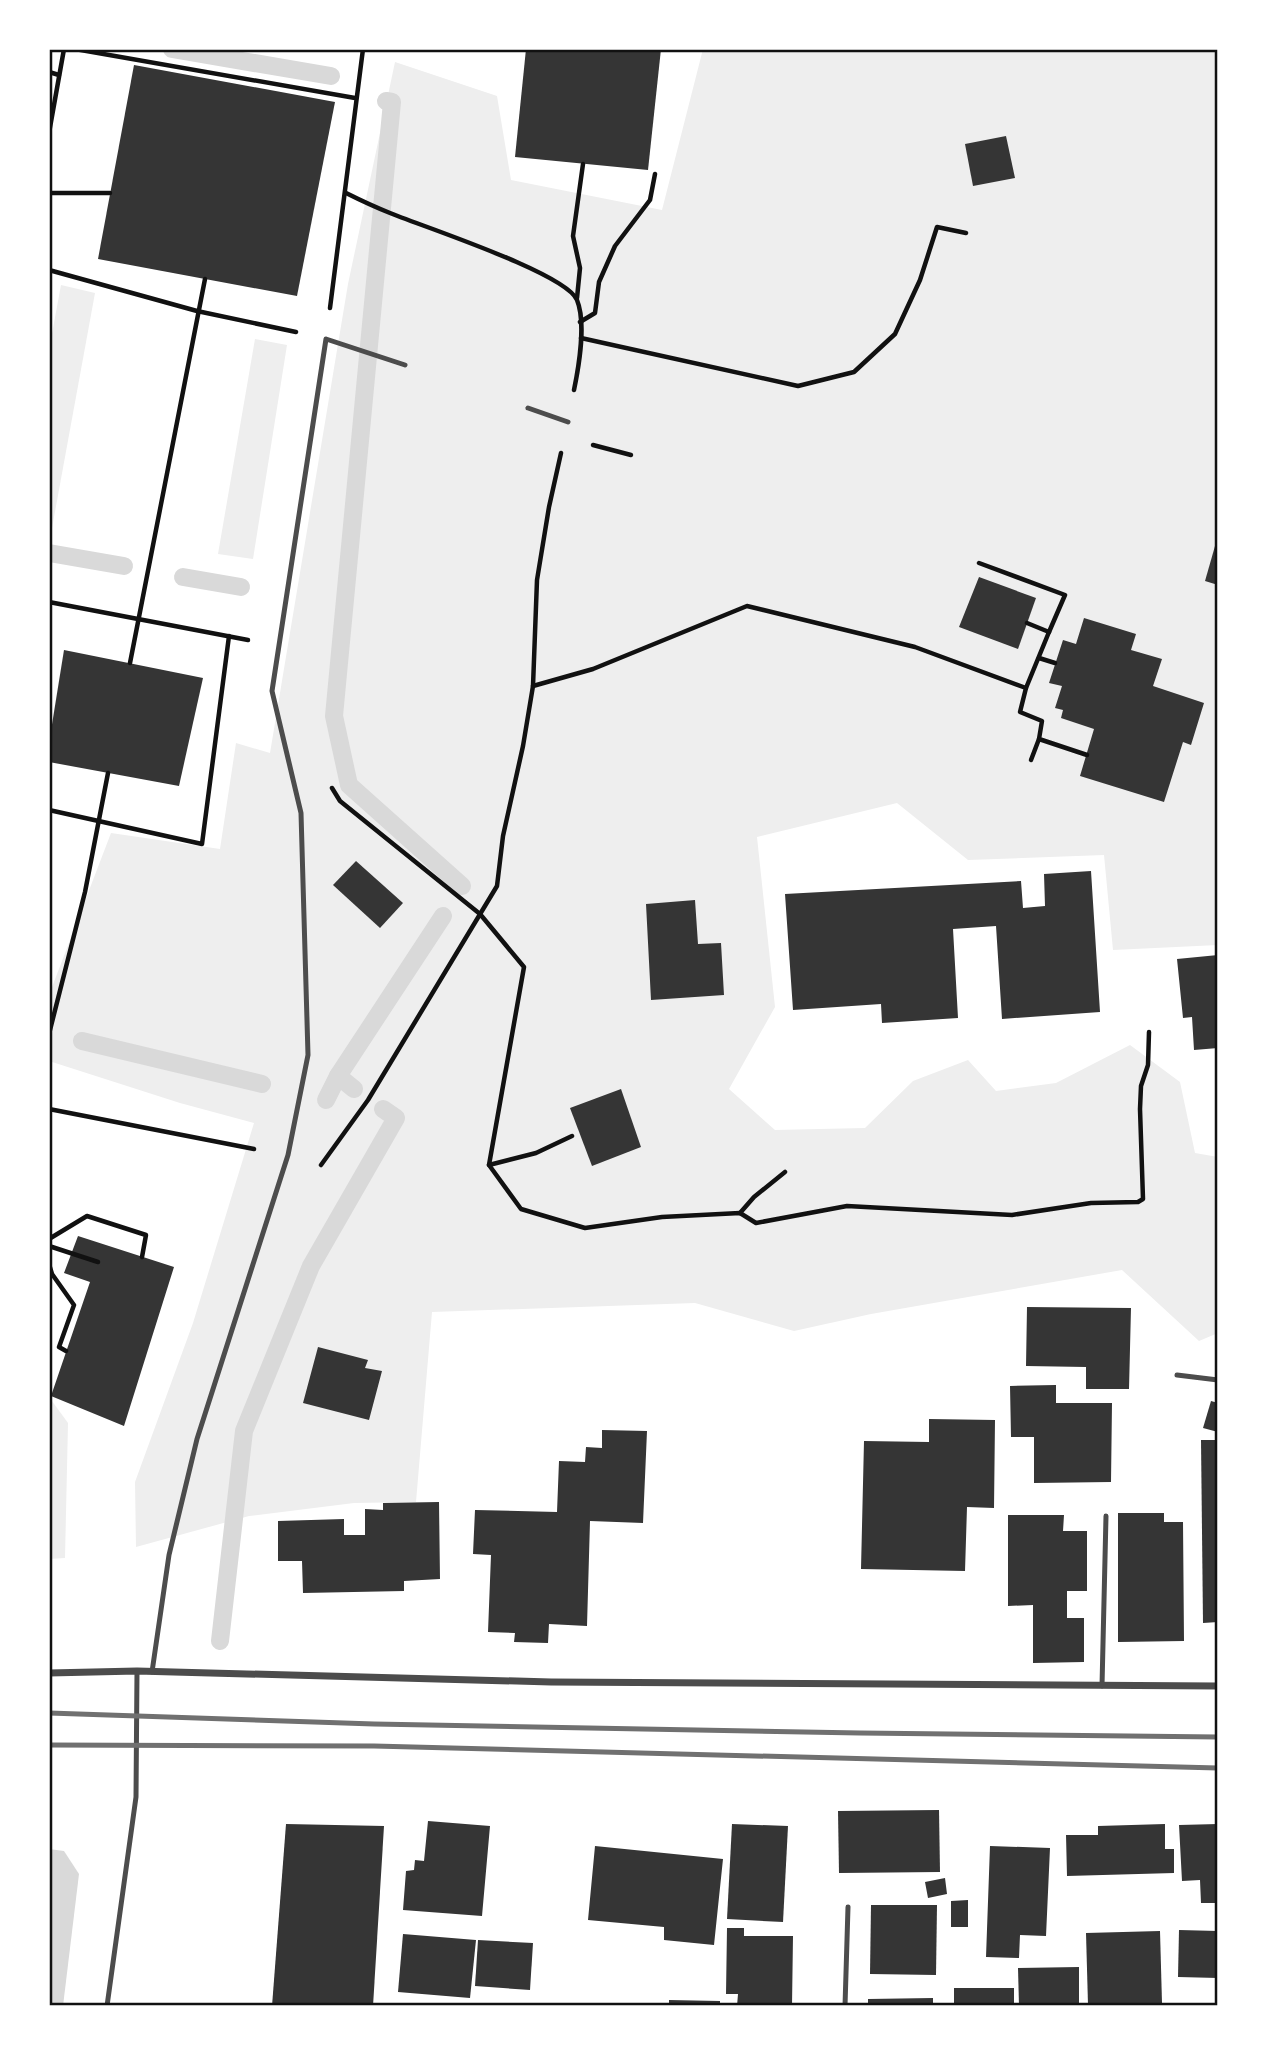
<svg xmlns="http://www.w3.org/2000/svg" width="1267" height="2055" font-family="'Space Grotesk',sans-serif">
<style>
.green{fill:#eee}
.water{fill:#d9d9d9}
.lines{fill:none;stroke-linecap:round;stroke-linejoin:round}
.stream{stroke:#d9d9d9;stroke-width:18}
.building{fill:#353535}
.path{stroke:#111;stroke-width:4.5}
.service{stroke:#4c4c4c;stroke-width:5}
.minor{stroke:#4c4c4c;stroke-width:7}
.rail{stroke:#707070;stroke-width:5}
.neatline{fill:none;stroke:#111;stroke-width:2.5}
</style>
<rect width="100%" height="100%" fill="#fff"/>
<g class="green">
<polygon points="703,49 1218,49 1218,945 1113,950 1104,855 968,860 897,803 757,837 775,1007 729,1089 775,1130 865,1128 913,1081 968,1060 996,1091 1056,1083 1130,1045 1180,1082 1195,1153 1218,1157 1218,1333 1199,1341 1122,1270 871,1314 794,1331 695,1303 432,1312 416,1502 354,1503 249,1516 136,1547 135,1482 193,1323 254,1123 180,1103 49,1061 49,995 111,833 220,849 236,743 270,753 348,284 395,62 497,96 511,180 662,210"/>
<polygon points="61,285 95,293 52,528 49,527 49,350"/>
<polygon points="255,339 287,345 253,559 218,554"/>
<polygon points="49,1397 68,1423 65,1558 49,1559"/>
</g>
<polygon class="water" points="49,1849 64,1851 79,1874 63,2006 49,2006"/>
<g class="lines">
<g class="stream">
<polyline points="172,49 331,76"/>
<polyline points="386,101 392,102 334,716 349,785 462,886"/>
<polyline points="49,553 124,566"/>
<polyline points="183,577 241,587"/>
<polyline points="82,1041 262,1084"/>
<polyline points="354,1089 338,1076 443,916"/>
<polyline points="326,1100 338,1076"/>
<polyline points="220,1641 244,1431 311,1266 396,1118 383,1109"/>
</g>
</g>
<g class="building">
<polygon points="526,49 661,49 648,170 515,157"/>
<polygon points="134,65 335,102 297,296 98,259"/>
<polygon points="1006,136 1015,178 973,186 965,144"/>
<polygon points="1217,539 1218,539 1218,585 1205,581"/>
<polygon points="979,577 1036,598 1018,649 959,627"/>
<polygon points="1084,618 1136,634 1131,650 1162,659 1153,686 1204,703 1191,745 1183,742 1164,802 1080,776 1094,729 1061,718 1063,710 1055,708 1062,686 1049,683 1063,640 1076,644"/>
<polygon points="64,650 203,678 179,786 49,762 49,743"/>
<polygon points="356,861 403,903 380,928 333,885"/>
<polygon points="1091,871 1100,1012 1002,1019 996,926 953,929 958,1018 882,1023 881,1004 793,1010 785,894 1021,881 1023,908 1045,906 1044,874"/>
<polygon points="695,900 698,944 721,943 724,995 651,1000 646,904"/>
<polygon points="1218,955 1218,1048 1194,1050 1192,1017 1183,1018 1177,959"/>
<polygon points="621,1089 641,1147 592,1166 570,1108"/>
<polygon points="78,1236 174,1267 124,1426 51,1396 90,1282 64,1273"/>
<polygon points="1027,1307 1131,1308 1129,1389 1086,1389 1086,1367 1026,1366"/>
<polygon points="318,1347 368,1360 365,1368 382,1371 369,1420 303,1403"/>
<polygon points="1056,1385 1056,1403 1112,1403 1111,1482 1034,1483 1034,1437 1011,1437 1010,1386"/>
<polygon points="1211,1401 1218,1403 1218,1432 1203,1428"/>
<polygon points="929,1419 995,1420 994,1508 967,1507 965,1571 861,1569 864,1441 929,1442"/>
<polygon points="602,1430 647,1431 643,1523 590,1521 587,1626 549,1624 548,1643 514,1642 515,1633 488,1632 491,1555 473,1554 475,1510 557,1512 559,1461 585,1462 586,1447 602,1448"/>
<polygon points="1201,1440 1218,1440 1218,1622 1203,1623"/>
<polygon points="439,1502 440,1579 404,1581 404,1591 303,1593 302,1561 278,1561 278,1521 344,1519 344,1535 365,1535 365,1509 383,1510 383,1503"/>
<polygon points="1118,1513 1164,1513 1164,1522 1183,1522 1184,1641 1118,1642"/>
<polygon points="1008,1515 1064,1515 1063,1531 1087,1531 1087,1591 1067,1591 1067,1618 1084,1618 1084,1662 1033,1663 1033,1605 1008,1606"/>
<polygon points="939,1810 940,1872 839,1873 838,1811"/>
<polygon points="428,1821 490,1826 482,1916 403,1910 406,1871 414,1870 415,1860 424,1861"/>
<polygon points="286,1824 384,1826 373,2006 272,2006"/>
<polygon points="732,1824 788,1826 783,1922 727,1919"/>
<polygon points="1165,1824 1165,1849 1174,1849 1174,1873 1067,1876 1066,1835 1098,1835 1098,1826"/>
<polygon points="1218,1824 1218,1903 1201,1903 1200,1880 1182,1881 1179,1825"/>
<polygon points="595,1846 723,1859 714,1945 664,1940 664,1927 588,1920"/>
<polygon points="990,1846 1050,1848 1046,1936 1020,1935 1019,1958 986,1957"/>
<polygon points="945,1878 947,1894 928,1898 925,1882"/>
<polygon points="968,1900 968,1927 951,1927 951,1901"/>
<polygon points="871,1905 937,1905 936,1975 870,1974"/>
<polygon points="727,1928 744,1928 744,1936 793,1936 792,2006 737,2006 738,1994 726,1994"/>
<polygon points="1179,1930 1218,1931 1218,1978 1178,1977"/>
<polygon points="1160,1931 1162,2003 1088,2005 1086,1933"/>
<polygon points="403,1934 476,1940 470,1998 398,1992"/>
<polygon points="478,1940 533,1943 530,1990 475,1986"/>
<polygon points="1079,1967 1079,2006 1019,2006 1018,1968"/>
<rect x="954" y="1988" width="60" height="18"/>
<polygon points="933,1998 933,2006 868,2006 868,1999"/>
<polygon points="669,2000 720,2001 720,2006 669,2006"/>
</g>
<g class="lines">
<g class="path">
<polyline points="75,49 355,98"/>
<polyline points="49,72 59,75"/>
<polyline points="49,133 64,49"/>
<polyline points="49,193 110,193"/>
<path d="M 346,193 C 360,200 375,207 390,213 C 421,226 566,273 577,300 C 586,322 579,366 574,390"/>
<polyline points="49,270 197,311 296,332"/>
<polyline points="577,298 580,268 573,236 583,164"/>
<polyline points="330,308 363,49"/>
<polyline points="580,322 595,313 599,282 615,246 650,200 655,174"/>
<polyline points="581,338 798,386 854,372 895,334 920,280 937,227 966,233"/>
<polyline points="593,445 631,455"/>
<polyline points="979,563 1065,595 1049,632"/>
<polyline points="49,602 248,640"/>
<polyline points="1039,658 1055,663"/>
<polyline points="130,663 205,279"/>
<polyline points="533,686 593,669 747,606 915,647 1026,688 1049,632 1027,623"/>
<polyline points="1026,688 1020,712 1042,721 1039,739 1087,755"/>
<polyline points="1031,760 1039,739"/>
<polyline points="332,788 340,801 480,914 524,967 489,1165 521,1209 585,1228 662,1217 740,1213 756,1223 847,1206 1012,1215 1091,1203 1138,1202 1143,1199 1140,1109 1141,1086 1148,1065 1149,1032"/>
<polyline points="49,810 202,844 229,636"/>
<polyline points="49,1034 85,892 108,773"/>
<polyline points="49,1109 254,1149"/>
<polyline points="321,1165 368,1100 497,886 503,836 523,746 533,686 537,580 549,507 561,453"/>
<polyline points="489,1165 536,1153 572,1136"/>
<polyline points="740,1213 754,1197 785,1172"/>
<polyline points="49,1239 87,1216 146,1235 142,1257"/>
<polyline points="49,1246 98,1262"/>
<polyline points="49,1264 52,1274 74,1305 59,1347 66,1351"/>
</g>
<g class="service">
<polyline points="528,408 568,422"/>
<polyline points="1177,1375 1218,1380"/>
<polyline points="152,1672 169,1555 197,1439 288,1155 308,1055 301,813 272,691 326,339 405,365"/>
<polyline points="1102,1686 1106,1516"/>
<polyline points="107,2006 136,1797 137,1671"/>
<polyline points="845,2006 848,1907"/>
</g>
<polyline class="minor" points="49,1673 137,1671 551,1682 1218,1686"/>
<g class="rail">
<polyline points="49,1713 374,1724 860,1733 1218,1737"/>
<polyline points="49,1745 374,1746 1218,1768"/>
</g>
</g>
<rect width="1267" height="2055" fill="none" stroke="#ffffff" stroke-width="102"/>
<rect x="51" y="51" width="1165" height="1953" class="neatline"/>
</svg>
